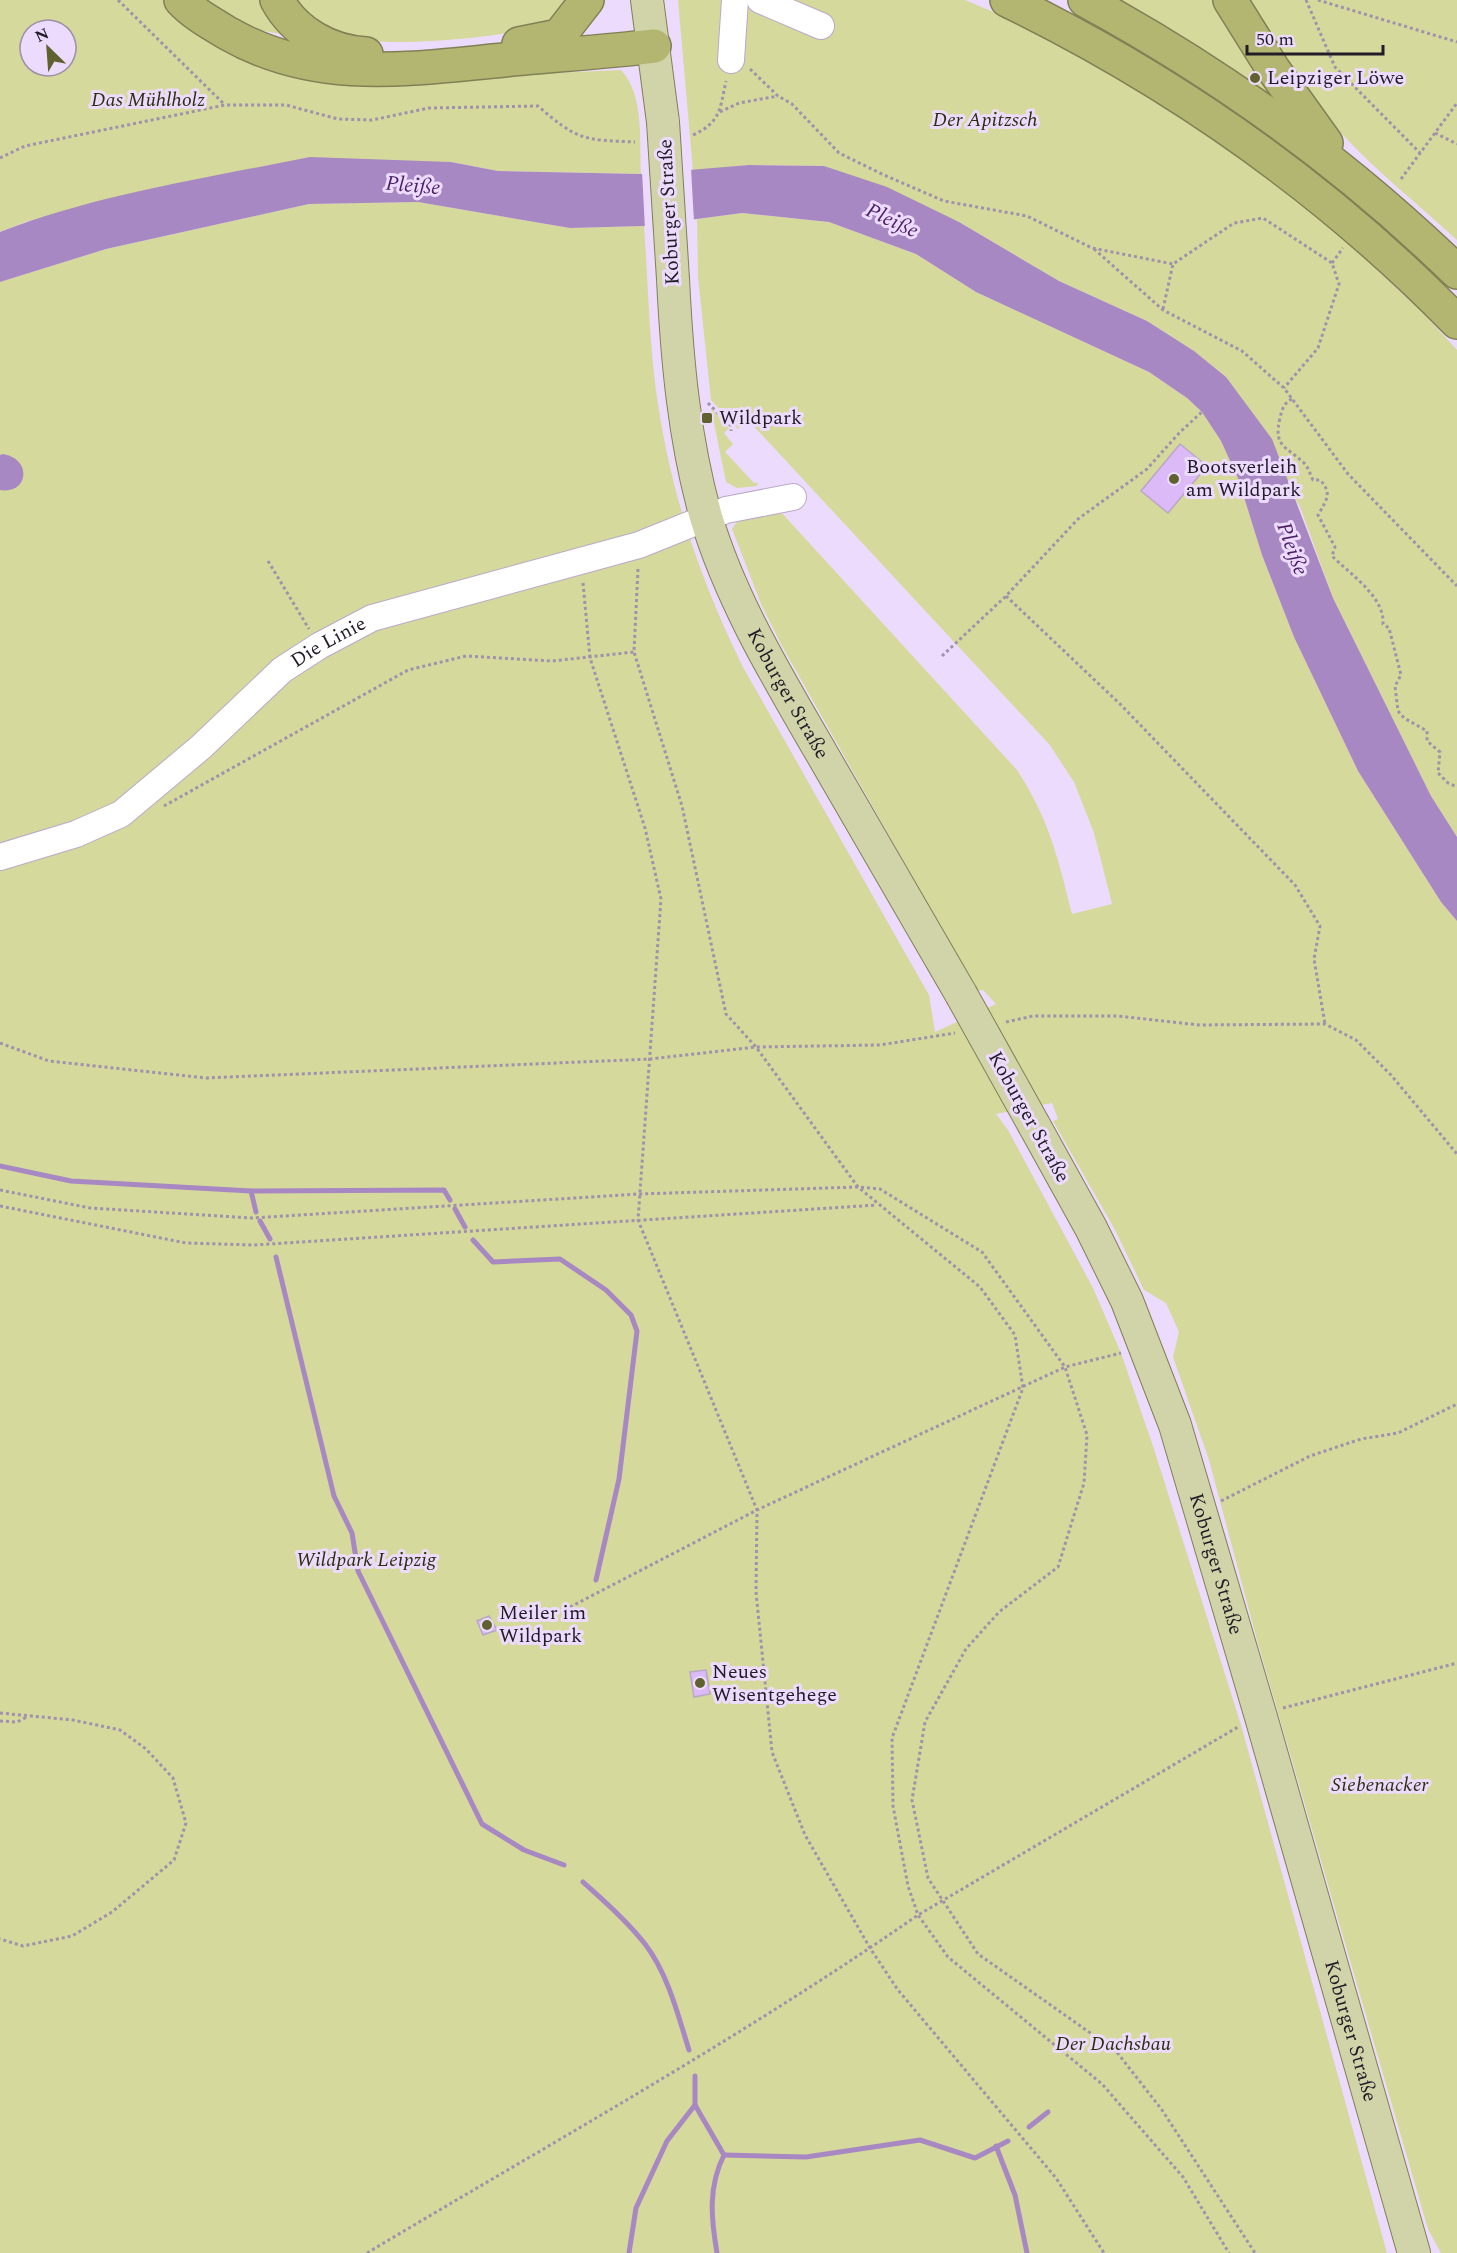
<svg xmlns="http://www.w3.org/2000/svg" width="1457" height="2253" font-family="Spectral,serif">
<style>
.green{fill:#d5d99b;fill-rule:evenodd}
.water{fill:#a888c2}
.pier{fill:#eddbfd}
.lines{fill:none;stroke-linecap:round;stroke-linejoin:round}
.stream{stroke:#a888c2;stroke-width:5}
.building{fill:#dcbaf7;stroke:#b8a7c7;stroke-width:1.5}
.minor-casing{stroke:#baa9c9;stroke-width:28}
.major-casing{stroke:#808057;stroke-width:34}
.highway-casing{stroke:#808057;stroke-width:36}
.path{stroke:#a092ac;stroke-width:3;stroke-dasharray:3 3;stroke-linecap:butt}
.minor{stroke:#fff;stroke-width:26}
.major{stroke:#d1d3a9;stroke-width:32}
.highway{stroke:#b2b670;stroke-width:33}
.major-bridge-casing{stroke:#808057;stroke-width:34;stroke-linecap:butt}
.major-bridge{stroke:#d1d3a9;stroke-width:32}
.poi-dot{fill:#5f612e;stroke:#eddbfd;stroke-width:2}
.labels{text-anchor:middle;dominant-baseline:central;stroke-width:6;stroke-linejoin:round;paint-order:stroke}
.poi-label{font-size:20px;fill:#221c28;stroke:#eddbfd;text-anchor:start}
.park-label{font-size:20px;font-style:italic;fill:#2d2e0f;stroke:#eddbfd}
.street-label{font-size:20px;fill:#221c28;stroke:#eddbfd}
.water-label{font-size:21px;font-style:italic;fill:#4b2066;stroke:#eddbfd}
</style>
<rect width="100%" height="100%" fill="#eddbfd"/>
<g class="green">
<path d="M 0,0 L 168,0 L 369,81 L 621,70 C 645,96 639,141 641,174 L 498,171 L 451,162 L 140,192 L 25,222 L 0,232 ZM 30,30 L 66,30 L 66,66 L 30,66 Z"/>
<polygon points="196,0 260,0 281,34 235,26"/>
<path d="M 289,0 L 572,0 C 562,10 553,20 540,25 C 508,38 367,50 337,35 C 320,27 304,11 289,0 Z"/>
<polygon points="678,0 965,0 1032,28 1145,93 1235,152 1327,223 1422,312 1457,350 1457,837 1431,796 1333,598 1300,507 1226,377 1194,351 1147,321 1059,281 959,222 824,166 749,165 693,171"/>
<polygon points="1115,0 1218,0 1275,97 1270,97"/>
<path d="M 1246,0 L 1457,0 L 1457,240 C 1419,205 1377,172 1342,134 C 1305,93 1276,47 1246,0 Z"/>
<path d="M 418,202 L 570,228 L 644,226 C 648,280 649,336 656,390 C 669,488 699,578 743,667 L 929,995 L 935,1032 L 996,1004 L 983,990 L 977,991 L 782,646 L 761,604 L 732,529 C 740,513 763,514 779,510 L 1017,770 C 1049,819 1058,858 1072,914 L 1112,904 L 1094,833 L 1074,782 L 1049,744 L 748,420 L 738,429 L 711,400 L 698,277 L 697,219 L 742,213 L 829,222 L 916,254 L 976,292 L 1149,372 L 1187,398 L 1202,412 L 1221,441 L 1238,478 L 1262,555 L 1294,637 L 1358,771 L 1441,902 L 1457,921 L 1457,2253 L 1441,2253 L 1428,2229 L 1257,1640 L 1209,1460 L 1173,1357 L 1179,1332 L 1166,1303 L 1144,1290 L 1114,1228 L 1053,1121 L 1058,1119 L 1052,1103 L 996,1114 L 1008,1130 L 1093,1288 L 1121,1353 L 1154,1449 L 1241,1725 L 1387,2253 L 0,2253 L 0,282 L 106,249 L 309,204 Z"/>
<polygon points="711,408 729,428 724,433 733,444 725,452 754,483 758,483 757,486 737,488 726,482"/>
</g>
<g class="water">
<path d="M 310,157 L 451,162 L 498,171 L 641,174 L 749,165 L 824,166 L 887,187 L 959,222 L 1059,281 L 1147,321 L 1194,351 L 1226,377 L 1272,439 L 1333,598 L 1431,796 L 1457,837 L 1457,921 L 1441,902 L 1358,771 L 1294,637 L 1262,555 L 1238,478 L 1221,441 L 1202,412 L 1187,398 L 1149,372 L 976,292 L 916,254 L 829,222 L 742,213 L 644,226 L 570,228 L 418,202 L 309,204 L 106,249 L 0,282 L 0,232 C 98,194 207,178 310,157 Z"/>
<path d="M 3,454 C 33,459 28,495 0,490 L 0,455 Z"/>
</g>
<polygon class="pier" points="691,168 694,222 645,229 642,171"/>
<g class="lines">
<g class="stream">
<polyline points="0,1166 71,1181 251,1191 444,1190 450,1200"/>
<polyline points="251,1191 256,1212"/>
<polyline points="455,1209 465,1227"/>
<polyline points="260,1221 270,1239"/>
<polyline points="473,1240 493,1262 560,1259 606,1290 631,1315 637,1331 619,1479 596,1580"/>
<polyline points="276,1257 334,1496 352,1533 358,1571 482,1824 524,1850 564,1865"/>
<path d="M 583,1882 C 605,1902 627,1921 645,1944 C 668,1974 678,2015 689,2050"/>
<path d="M 695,2105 L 724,2155 C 708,2187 711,2218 717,2253"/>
<polyline points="1029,2127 1048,2112"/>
<polyline points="996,2146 1015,2195 1027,2253"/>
<polyline points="724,2155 806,2157 920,2140 975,2158 1008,2141"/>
<polyline points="629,2253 636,2208 667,2141 695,2105 695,2076"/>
</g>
</g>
<g class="building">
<polygon points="1180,444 1207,466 1168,513 1141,491"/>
<polygon points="489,1616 497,1630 483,1635 477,1621"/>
<polygon points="706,1670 710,1694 694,1697 690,1672"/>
</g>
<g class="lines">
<g class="minor-casing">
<g id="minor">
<polyline points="760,0 821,26"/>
<polyline points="731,60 735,0"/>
<path id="s1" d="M 0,857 L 76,834 L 121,814 L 201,747 L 282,670 L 319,646 L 372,618 L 639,545 L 726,510 L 793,497"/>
</g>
</g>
<g class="major-casing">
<g id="major">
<polyline points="647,0 663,122"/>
<path id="s2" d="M 673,279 C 677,360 684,439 706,517 C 731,601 778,678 822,754 C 868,834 915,914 961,994"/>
<path id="s3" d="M 1034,1125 L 1091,1228 L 1127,1301 L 1175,1425 L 1261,1717 L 1414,2253"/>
</g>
</g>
<g class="highway-casing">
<g id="highway">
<path d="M 181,0 C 194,14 212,24 229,34 C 317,84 408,69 504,60 C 554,55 604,52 654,46"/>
<path d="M 277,0 C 295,33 330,52 366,54"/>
<path d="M 1007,0 C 1175,82 1326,188 1457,322"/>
<path d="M 1085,0 C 1221,74 1346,164 1457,272"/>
<polyline points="1230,0 1273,69 1326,143"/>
<polyline points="519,44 559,36 587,0"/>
</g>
</g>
<g class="path">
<polyline points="118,0 225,105"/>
<polyline points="1306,0 1335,67 1420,153"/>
<polyline points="1318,0 1457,42"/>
<polyline points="750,69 778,96 792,104 839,153 884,175 944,201 1027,216 1092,248 1173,264"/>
<polyline points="720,112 739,103 778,96"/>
<polyline points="1435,133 1457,144"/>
<path d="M 693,135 C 721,122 720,109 726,81"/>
<path d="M 0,158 L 25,146 L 225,105 L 286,105 L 338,119 L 372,120 L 429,108 L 538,106 C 577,140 583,140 635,142"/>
<polyline points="1401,179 1457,103"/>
<polyline points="1094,249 1163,310 1242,351 1284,388 1348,474 1457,586"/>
<polyline points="1332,263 1343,248"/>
<polyline points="1163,309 1173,264 1234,223 1263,218 1332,263 1339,284 1318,348 1284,388"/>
<path d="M 1292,399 C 1284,403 1282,409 1280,418 C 1273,447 1286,446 1304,463 C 1308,467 1310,474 1313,480 L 1320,480 C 1333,493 1326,501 1318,515 L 1335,547 L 1332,556 C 1350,574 1385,597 1383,624 L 1389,628 L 1401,675 L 1395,686 L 1398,711 L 1404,718 L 1427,731 L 1427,741 L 1440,752 L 1438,773 L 1448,783 L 1457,787"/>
<polyline points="708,403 731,426 731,431"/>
<polyline points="268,561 309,629"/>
<polyline points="638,569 634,652 682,806 726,1014 756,1047 858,1187 980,1287 1015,1335 1023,1388 892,1738 893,1806 908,1886 918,1915 948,1957 1102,2084 1183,2177 1229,2253"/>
<polyline points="583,583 590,658 645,828 661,899 638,1220 757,1510 756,1592 772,1752 805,1835 870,1948 898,1990 1056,2178 1104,2253"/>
<polyline points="1006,596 1120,704 1295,885 1320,926 1314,959 1325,1024"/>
<polyline points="942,656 1006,596 1078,519 1147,469 1180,432 1203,411"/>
<polyline points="164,806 408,670 466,656 552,661 634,652"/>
<polyline points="1006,1022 1033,1016 1118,1016 1199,1025 1325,1024 1356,1040 1391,1075 1457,1154"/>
<polyline points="0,1043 49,1061 206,1078 650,1059 756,1047 880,1045 955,1033"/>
<polyline points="0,1190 90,1208 252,1218 639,1194 858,1187 880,1189 982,1252 1065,1367 1087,1435 1084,1483 1058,1567 999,1612 966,1649 925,1722 912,1800 928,1878 978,1954 1116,2051 1162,2110 1255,2253"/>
<polyline points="0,1206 186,1243 254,1245 877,1205"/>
<polyline points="1221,1501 1310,1456 1361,1439 1398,1433 1457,1404"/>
<polyline points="570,1607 757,1510 1065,1367 1121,1353"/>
<polyline points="1283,1708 1457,1663"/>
<polyline points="0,1713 73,1720 120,1730 146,1749 173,1778 186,1823 174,1860 112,1912 72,1936 23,1946 0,1939"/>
<polyline points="0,1721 17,1722 25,1718 25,1715"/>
<path d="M 367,2253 C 551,2143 741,2038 918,1915 L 1238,1727"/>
</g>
<use href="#minor" class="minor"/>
<use href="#major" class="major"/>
<use href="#highway" class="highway"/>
<g class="major-bridge-casing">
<g id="major-bridge">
<polyline points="663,122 673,279"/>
<polyline points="961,994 1034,1125"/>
</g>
</g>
<use href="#major-bridge" class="major-bridge"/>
</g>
<g class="poi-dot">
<circle cx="1255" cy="78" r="6"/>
<rect x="701" y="412" width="12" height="12" rx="3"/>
<circle cx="1174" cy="479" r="6"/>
<circle cx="487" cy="1625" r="6"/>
<circle cx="700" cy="1683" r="6"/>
</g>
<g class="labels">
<g class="poi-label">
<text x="1267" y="78">Leipziger Löwe</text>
<text x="719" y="418">Wildpark</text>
<text x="1186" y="467">Bootsverleih<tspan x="1186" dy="23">am Wildpark</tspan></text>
<text x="499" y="1613">Meiler im<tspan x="499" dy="23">Wildpark</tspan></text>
<text x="712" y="1672">Neues<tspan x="712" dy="23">Wisentgehege</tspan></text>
</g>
<g class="park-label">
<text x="148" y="100">Das Mühlholz</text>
<text x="985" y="120">Der Apitzsch</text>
<text x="366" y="1560">Wildpark Leipzig</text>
<text x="1380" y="1785">Siebenacker</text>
<text x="1113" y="2044">Der Dachsbau</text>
</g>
<g class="street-label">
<text transform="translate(669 212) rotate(-93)">Koburger Straße</text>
<text stroke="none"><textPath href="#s1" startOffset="399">Die Linie</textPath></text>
<text stroke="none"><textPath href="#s2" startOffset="436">Koburger Straße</textPath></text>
<text transform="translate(1029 1117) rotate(61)">Koburger Straße</text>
<text stroke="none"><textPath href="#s3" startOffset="477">Koburger Straße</textPath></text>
<text stroke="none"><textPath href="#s3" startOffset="963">Koburger Straße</textPath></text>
</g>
<g class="water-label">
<text transform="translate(413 186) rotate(5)">Pleiße</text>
<text transform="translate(892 221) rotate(25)">Pleiße</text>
<text transform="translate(1292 549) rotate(70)">Pleiße</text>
</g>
</g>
<g transform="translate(48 48) rotate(335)"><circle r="28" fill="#eddbfd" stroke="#9c8fa8" stroke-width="1.5"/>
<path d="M0-4.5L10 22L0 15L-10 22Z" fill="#5f612e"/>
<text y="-9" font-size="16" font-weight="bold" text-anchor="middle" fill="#221c28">N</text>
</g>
<path d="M1247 45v9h136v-9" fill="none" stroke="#221c28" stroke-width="3"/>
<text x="1256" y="45" font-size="18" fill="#221c28" stroke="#eddbfd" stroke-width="4.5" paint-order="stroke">50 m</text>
</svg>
